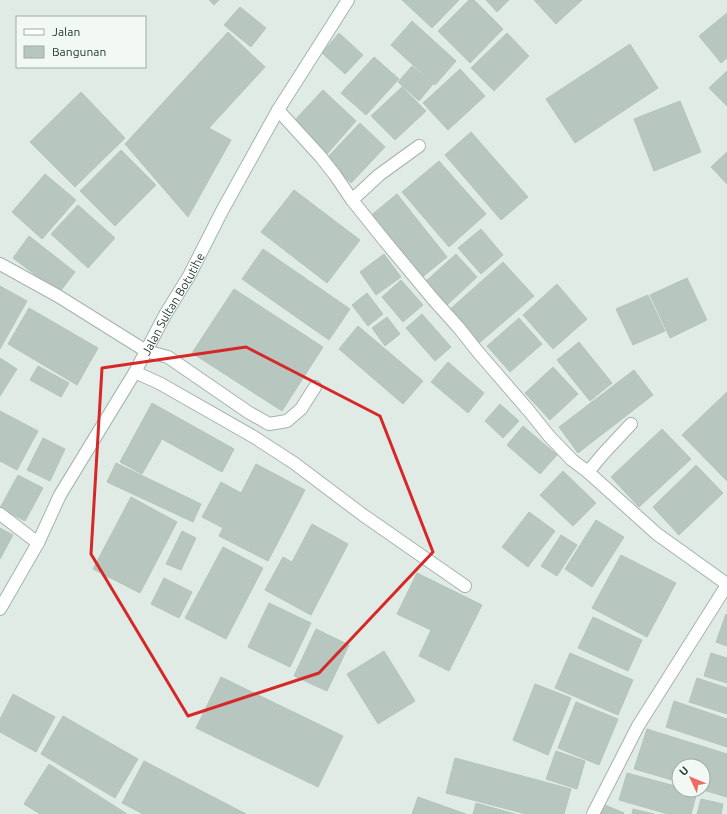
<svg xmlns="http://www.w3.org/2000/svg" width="727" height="814" font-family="Ubuntu,sans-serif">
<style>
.building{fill:#b7c6be;stroke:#b4c5bb}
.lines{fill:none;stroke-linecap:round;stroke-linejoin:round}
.lane-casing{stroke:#a4b3ab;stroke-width:14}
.street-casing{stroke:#a4b3ab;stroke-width:14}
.secondary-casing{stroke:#a0b7ab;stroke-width:14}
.lane{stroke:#fff;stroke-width:12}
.street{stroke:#fff;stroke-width:12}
.secondary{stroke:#fff;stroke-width:12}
.marked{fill:none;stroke:#d62828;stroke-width:3;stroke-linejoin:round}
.labels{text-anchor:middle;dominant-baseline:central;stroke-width:3;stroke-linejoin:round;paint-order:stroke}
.street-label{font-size:12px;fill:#223b31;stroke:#f2f8f4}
</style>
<rect width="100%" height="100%" fill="#e1ebe5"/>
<g class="building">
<polygon points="209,0 219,0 214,5"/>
<polygon points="402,0 459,0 432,28"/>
<polygon points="469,0 474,0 503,29 470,63 438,31"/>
<polygon points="486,0 509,0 497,12"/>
<polygon points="534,0 582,0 556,24"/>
<polygon points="240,7 266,28 251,47 224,25"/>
<polygon points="727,13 727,58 721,63 699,36"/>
<polygon points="412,21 456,61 435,85 391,45"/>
<polygon points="228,32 265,67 209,128 231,140 188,217 125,144"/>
<polygon points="339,33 363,55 345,74 322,53"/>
<polygon points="507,33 529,56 494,91 471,68"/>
<polygon points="630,44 658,88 575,143 546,99"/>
<polygon points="374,57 399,79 366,115 341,93"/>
<polygon points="412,66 433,84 419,101 398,82"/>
<polygon points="460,69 485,96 448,130 423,103"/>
<polygon points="727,71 727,106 709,88"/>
<polygon points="402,87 426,111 395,140 371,116"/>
<polygon points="323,90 356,121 327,154 293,122"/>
<polygon points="81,92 125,138 75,187 30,142"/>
<polygon points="680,101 701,152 654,171 634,119"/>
<polygon points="360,123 385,147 351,183 326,159"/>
<polygon points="471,132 528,197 501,220 445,155"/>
<polygon points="121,150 156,185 115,226 80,191"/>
<polygon points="727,152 727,184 711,167"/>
<polygon points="439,161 486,214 449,247 402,192"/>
<polygon points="45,174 76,200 42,239 12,212"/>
<polygon points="294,190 360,240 327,283 261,232"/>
<polygon points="397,194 447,257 420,279 369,217"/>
<polygon points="78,205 115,238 88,268 51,234"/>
<polygon points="481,229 503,255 481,274 458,248"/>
<polygon points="29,236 75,272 59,293 13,258"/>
<polygon points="263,249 350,309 329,340 242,279"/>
<polygon points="384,254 401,277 376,295 360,272"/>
<polygon points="456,254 477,277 447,305 426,281"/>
<polygon points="503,262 534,296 478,344 448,311"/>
<polygon points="687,278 707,320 670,338 650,295"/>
<polygon points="401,280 423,305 403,322 382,297"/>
<polygon points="557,284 587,319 553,349 523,315"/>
<polygon points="0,286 27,301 0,349"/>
<polygon points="234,289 323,347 282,411 192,353"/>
<polygon points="367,293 383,314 368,326 352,305"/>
<polygon points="648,295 665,331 633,345 616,309"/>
<polygon points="29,308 98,348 77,385 8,344"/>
<polygon points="422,314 451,347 435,361 406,328"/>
<polygon points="387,317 400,334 385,346 372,328"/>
<polygon points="519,318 542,344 510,372 487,346"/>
<polygon points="358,326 423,381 403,404 339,349"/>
<polygon points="579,342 612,383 590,401 557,360"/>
<polygon points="0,358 17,369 0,396"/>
<polygon points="448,362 484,393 468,413 431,382"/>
<polygon points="38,366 69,383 61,397 30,380"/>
<polygon points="553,367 578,394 550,420 525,393"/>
<polygon points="634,370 653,395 578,453 559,427"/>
<polygon points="727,392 727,481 682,435"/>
<polygon points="152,403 234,449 222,472 162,439 142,474 120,462"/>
<polygon points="500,404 519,421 503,438 485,421"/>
<polygon points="0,411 38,431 17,470 0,461"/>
<polygon points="523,426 557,455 540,474 507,445"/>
<polygon points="662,429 691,459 639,507 611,477"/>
<polygon points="43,438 65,449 50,481 27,470"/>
<polygon points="116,463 201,504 193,522 107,482"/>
<polygon points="256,464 305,490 268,561 219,536 223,528 202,517 221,482 241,493"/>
<polygon points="696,465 723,493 679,535 653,507"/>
<polygon points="563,471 596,503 573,526 540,495"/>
<polygon points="18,475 43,488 25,521 0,508"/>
<polygon points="131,497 177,522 140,593 93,569"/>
<polygon points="529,512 555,531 528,567 502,547"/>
<polygon points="596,520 624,537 592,587 565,569"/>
<polygon points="312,524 348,544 311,615 265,590 283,557 292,562"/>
<polygon points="0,528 13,535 0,559"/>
<polygon points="182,531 196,538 181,570 166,564"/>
<polygon points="561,535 577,545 557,576 541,566"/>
<polygon points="223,547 263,568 226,639 185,618"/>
<polygon points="621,555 676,583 647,637 592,608"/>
<polygon points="417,573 482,605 449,671 419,656 431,630 397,614"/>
<polygon points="164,578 192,592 179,618 151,604"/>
<polygon points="269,603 311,623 290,667 248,647"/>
<polygon points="726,614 727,615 727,646 716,642"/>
<polygon points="593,617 642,640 628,671 578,648"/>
<polygon points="316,629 349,645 327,691 294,676"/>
<polygon points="384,651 415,701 378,724 347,674"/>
<polygon points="570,653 633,680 618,715 555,688"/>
<polygon points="711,653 727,658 727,683 704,676"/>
<polygon points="221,677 343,736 318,787 196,728"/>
<polygon points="697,678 727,688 727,714 689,702"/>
<polygon points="535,684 571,698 548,755 513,740"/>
<polygon points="13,694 55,717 36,752 0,732 0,719"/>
<polygon points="674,701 727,719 727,747 666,727"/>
<polygon points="576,702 618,719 599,765 558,748"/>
<polygon points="63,716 138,759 115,798 41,754"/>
<polygon points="647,729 727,754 727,797 703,790 703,766 679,766 679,782 634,769"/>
<polygon points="556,751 585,761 577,789 546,779"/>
<polygon points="455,758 571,789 564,814 526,814 446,793"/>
<polygon points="144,761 246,814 143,814 122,803"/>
<polygon points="49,764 127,814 40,814 24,804"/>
<polygon points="627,773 679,787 679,790 690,790 697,792 691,814 668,814 619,800"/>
<polygon points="418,797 466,814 412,814"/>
<polygon points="701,799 723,804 721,814 697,814"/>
<polygon points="476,803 515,814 473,814"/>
<polygon points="605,805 624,813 623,814 601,814"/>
<polygon points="633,809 654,814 632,814"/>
</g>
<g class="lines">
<g class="lane-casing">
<polyline id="lane" points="0,264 58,296 146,351 168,357 248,412 269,424 287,421 301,409 315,387"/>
</g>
<g class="street-casing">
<g id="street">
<polyline points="278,110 320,156 335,175 352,200 384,240 433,299 459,328 478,352 529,411 549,436 572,460 588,472 603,454 631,424"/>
<polyline points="352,200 379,175 419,146"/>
<polyline points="135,372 161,384 254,437 294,463 363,515 465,586"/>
<polyline points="588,472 657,534 727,584"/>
<polyline points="0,514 38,543"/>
<polyline points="593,814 638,726 727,585"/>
</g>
</g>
<g class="secondary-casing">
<g id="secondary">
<path id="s1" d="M 0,609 L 38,543 L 60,495 L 135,372 L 165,315 L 189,276 L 222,211 L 278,110 L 348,0"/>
</g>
</g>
<use href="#lane" class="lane"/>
<use href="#street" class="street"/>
<use href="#secondary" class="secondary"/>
</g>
<path class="marked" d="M 246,347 L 380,416 L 433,552 L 319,673 L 188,716 L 91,554 L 102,368 Z"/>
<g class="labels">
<g class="street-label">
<text stroke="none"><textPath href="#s1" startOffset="351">Jalan Sultan Botutihe</textPath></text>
</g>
</g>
<rect x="16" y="16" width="130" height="52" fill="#f2f8f4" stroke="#9faca6"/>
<rect x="24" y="29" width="20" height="6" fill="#ffffff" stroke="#9faca6"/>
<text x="52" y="36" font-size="12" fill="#223b31">Jalan</text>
<rect x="24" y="46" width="20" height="12" fill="#b7c6be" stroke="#9faca6"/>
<text x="52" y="56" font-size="12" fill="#223b31">Bangunan</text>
<g transform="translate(691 778) rotate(314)"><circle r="19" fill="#f2f8f4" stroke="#9faca6"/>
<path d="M0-3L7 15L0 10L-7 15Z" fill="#ec6c5f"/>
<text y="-6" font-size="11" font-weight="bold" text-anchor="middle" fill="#223b31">U</text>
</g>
</svg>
